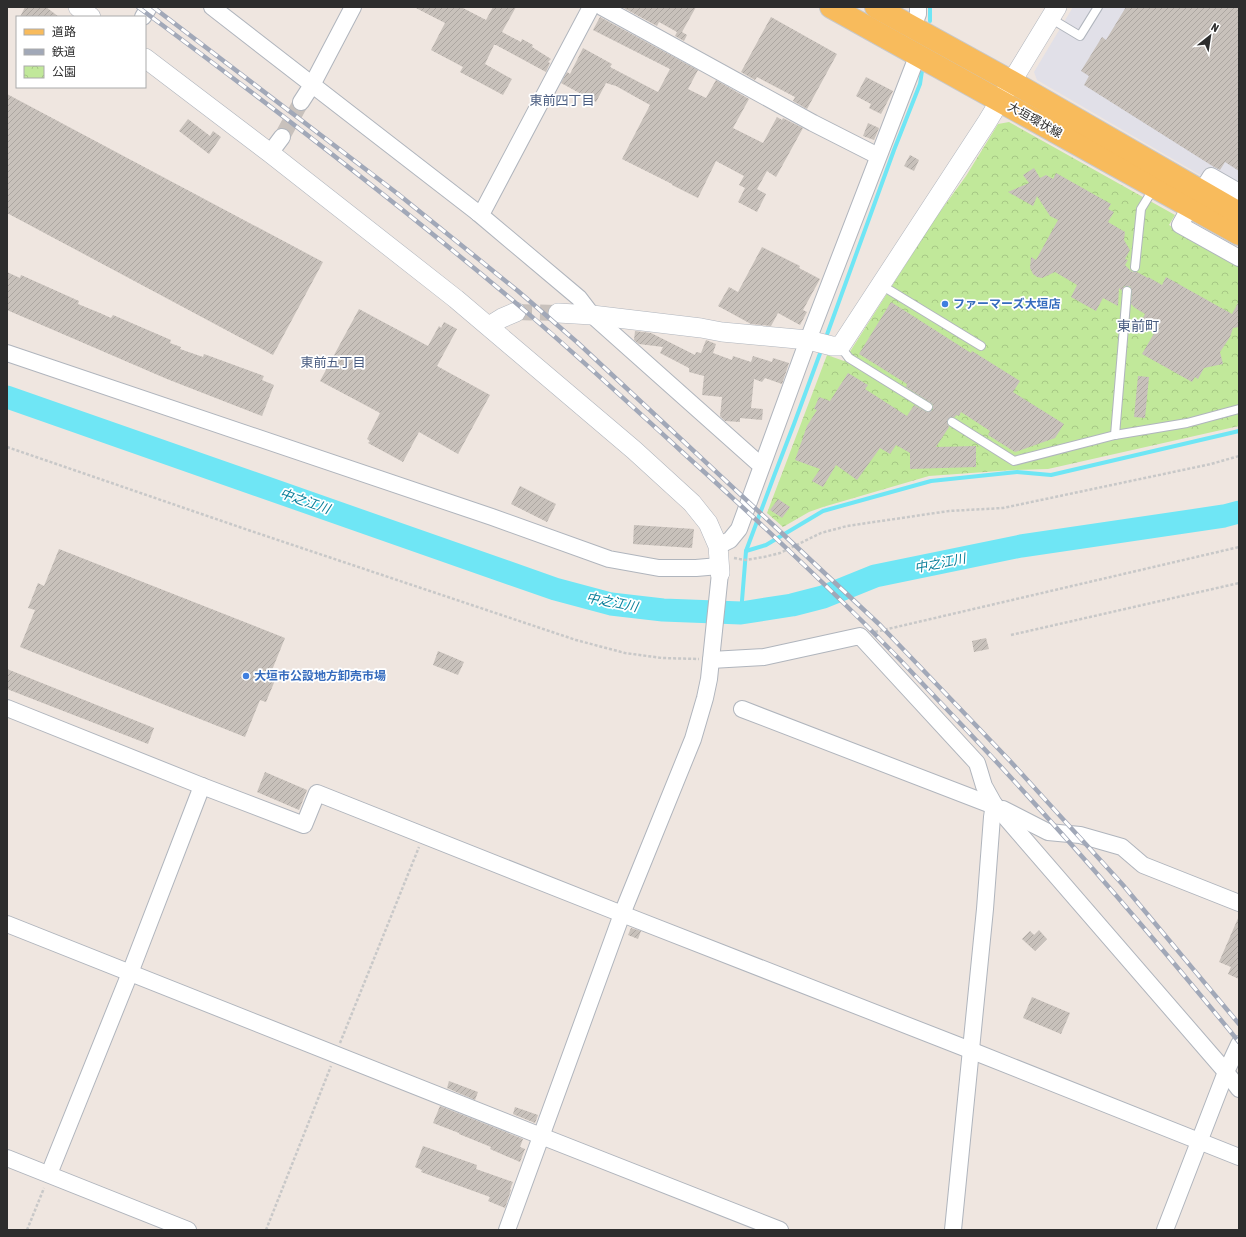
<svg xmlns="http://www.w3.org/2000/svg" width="1246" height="1237" font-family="'Asap Condensed','Noto Sans JP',sans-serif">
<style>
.industrial{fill:#e1e0e8}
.park{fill:url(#park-crowns)}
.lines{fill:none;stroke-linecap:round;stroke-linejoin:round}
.stream{stroke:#6fe6f5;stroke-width:4}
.river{stroke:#6fe6f5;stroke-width:23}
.building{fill:url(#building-hatch)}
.minor-tunnel{stroke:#c8c1bc;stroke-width:16;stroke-dasharray:16 8;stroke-linecap:butt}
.service-casing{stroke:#b0b5bd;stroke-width:10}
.minor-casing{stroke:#b0b5bd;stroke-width:18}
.tertiary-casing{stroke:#b0b5bd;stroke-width:20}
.primary-casing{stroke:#c8c8c8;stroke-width:24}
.path{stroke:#c8c8c8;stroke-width:2.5;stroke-dasharray:3 2;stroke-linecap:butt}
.service{stroke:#fff;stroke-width:8}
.minor{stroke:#fff;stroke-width:16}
.tertiary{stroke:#fff;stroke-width:19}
.primary{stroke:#f8bb5c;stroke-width:22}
.rail-casing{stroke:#a1a8b8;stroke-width:4.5}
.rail{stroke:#fff;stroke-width:3;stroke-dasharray:9;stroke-linecap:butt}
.shop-dot{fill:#3f7fe0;stroke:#fff;stroke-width:1.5}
.labels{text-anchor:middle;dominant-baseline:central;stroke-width:3.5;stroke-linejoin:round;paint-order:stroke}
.street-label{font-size:12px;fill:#2d2d2d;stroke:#fff}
.shop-label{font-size:12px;font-weight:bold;fill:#366cbe;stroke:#fff;text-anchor:start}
.neighbourhood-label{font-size:13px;fill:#4a5d81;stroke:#fff}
.water-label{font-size:13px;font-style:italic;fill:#077e99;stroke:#fff}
.quarter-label{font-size:14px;fill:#4a5d81;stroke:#fff}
</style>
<defs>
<pattern id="park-crowns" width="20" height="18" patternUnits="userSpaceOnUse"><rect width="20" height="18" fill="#c1e89a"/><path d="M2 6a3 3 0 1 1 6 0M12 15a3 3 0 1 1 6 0" fill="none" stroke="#a6c785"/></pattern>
<pattern id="building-hatch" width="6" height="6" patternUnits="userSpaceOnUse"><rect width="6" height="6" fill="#c8c1bb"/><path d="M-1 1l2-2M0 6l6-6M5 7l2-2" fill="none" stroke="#aca6a1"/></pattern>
</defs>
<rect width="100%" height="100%" fill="#efe6e0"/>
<polygon class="industrial" points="1073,7 1239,7 1239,185 1207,168 1202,176 1037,80 1034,72"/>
<polygon class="park" points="1009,122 1175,215 1169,225 1239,264 1239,426 1048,469 1013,470 929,476 823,507 809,512 783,527 767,513 827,355 844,361 934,220 966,176 998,124"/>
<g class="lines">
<g class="stream">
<polyline points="930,21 930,7"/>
<polyline points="825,340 894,150 920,84 922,71"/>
<polyline points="746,551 766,545 823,511 931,481 1017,472 1051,475 1239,431"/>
<polyline points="741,613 746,551 774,476 794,424 822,348"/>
</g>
<polyline class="river" points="7,397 555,589 611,604 663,610 741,613 792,605 823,597 875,576 1021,546 1224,516 1239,512"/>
</g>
<g class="building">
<polygon points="25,7 46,7 59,17 20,17"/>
<polygon points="414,7 461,7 486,20 493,7 516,7 502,32 521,42 522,39 533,45 532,47 551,59 548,62 550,63 546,72 496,45 494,45 485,64 512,79 503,95 460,72 463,67 431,50 445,23"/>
<polygon points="622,7 696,7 682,32 687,35 684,41 675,36 677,32 659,22 657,26"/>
<polygon points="1126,7 1239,7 1239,171 1225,162 1220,170 1214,167 1084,85 1089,76 1081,71 1102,37 1106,40"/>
<polygon points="600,17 698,70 688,89 706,98 716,80 749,99 733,128 763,143 777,117 782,120 783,118 803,128 776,177 767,171 757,189 766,194 757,212 738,202 745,188 739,185 744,176 716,161 698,198 672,185 672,184 622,159 650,105 616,86 606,83 596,102 561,83 567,72 570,74 583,48 612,64 610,67 658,92 670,69 593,30"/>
<polygon points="771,17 837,54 807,109 793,101 795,97 757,77 755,80 741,72"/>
<polygon points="866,77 893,91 881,114 869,108 871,104 856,96"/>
<polygon points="7,94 323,262 273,355 7,213"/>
<polygon points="188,119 210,136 213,131 221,137 209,154 179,131"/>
<polygon points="868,123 879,128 874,140 863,136"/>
<polygon points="910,155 919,160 914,171 904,166"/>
<polygon points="1034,168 1040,178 1046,175 1053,179 1056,173 1111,204 1108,209 1114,212 1108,222 1125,232 1124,240 1130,250 1125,259 1128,260 1125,265 1132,272 1137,272 1148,278 1148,277 1162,285 1166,277 1232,314 1239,301 1239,327 1233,328 1230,337 1220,352 1223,364 1204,368 1198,379 1195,377 1192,382 1142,354 1156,330 1141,322 1145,314 1135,308 1131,304 1132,291 1130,286 1124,286 1122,291 1119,288 1118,306 1103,298 1096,311 1071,297 1077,285 1055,272 1042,278 1037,277 1033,274 1030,268 1031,257 1036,260 1058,220 1050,216 1037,196 1033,206 1008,192 1029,183 1023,175"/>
<polygon points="762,247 800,266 799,268 820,279 803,310 807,312 800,325 778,313 771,326 751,324 718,306 729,287 738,292"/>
<polygon points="7,272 20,278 21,275 79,301 78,304 100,313 111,318 113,315 171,340 170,343 181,347 180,349 203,357 204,354 264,376 262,380 274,385 262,416 167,379 7,310"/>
<polygon points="891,302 971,353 972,351 1020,381 1013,392 1064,424 1055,438 1015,452 988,435 990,431 961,412 959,416 956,415 955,417 952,417 948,419 947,422 949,427 936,447 976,446 976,467 910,469 910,453 896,445 890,454 880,448 857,480 836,465 823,487 812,481 820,469 795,460 807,426 817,410 814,409 819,397 830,401 848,373 868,385 865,389 907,416 914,405 927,412 933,410 933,405 931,403 906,387 907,384 859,354"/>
<polygon points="359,309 428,346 439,326 441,328 444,322 457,329 437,366 490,395 458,454 419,432 403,462 368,443 370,441 367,439 380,413 320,381"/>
<polygon points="635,331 651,333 695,355 696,352 701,353 706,340 716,344 713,353 732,360 733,356 751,362 753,356 772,362 773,358 789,363 782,384 765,378 762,382 754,379 751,408 763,409 762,420 740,418 740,422 725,421 720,416 722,397 702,395 704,376 689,372 689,368 660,353 663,347 639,344 634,340"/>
<polygon points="1138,376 1149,377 1145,418 1134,417"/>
<polygon points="520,486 556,504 547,522 511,504"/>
<polygon points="778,499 790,507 782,518 770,510"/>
<polygon points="634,525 694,529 692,548 633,544"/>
<polygon points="59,549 285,638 270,675 276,678 266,702 260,700 245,737 20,647 35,610 28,608 38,583 44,586"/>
<polygon points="986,638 989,649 974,652 972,641"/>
<polygon points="438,651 464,662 458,675 433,665"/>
<polygon points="7,669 154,728 148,744 7,689"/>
<polygon points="265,772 307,790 299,810 257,792"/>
<polygon points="1239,916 1239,979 1228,974 1231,967 1219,962"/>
<polygon points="631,928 641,931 638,939 628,935"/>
<polygon points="1039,930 1047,939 1035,951 1022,939 1030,931 1034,935"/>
<polygon points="1032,997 1070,1013 1061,1034 1023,1018"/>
<polygon points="449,1081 478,1092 475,1100 447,1088"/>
<polygon points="440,1106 523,1139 520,1147 525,1149 520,1162 490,1149 491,1147 459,1134 459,1133 433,1123"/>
<polygon points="515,1107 538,1115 535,1123 513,1114"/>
<polygon points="423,1146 477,1165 476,1169 513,1182 510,1189 511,1190 505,1208 488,1201 490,1197 421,1172 422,1170 415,1167"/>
</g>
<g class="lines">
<g class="minor-tunnel">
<polyline points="282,137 301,102"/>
<polyline points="516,312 558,313"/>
</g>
<g class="service-casing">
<g id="service">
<polyline points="1050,18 1080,36 1098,7"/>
<polyline points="1135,267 1141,209 1149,196"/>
<polyline points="881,285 981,346"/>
<polyline points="840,346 849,358 928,407"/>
<polyline points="952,422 1014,461 1115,435 1187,423 1239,409"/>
<polyline points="1115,435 1127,291"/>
</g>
</g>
<g class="minor-casing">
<g id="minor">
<polyline points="212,7 478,213 579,298 592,315 757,462 762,465"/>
<polyline points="602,7 813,123 878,156"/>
<polyline points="143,17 149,7"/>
<polyline points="913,27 918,14 918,7"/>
<polyline points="301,102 312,85 353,7"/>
<polyline points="270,153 282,137"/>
<polyline points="1201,192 1211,176 1239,192"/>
<polyline points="1190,207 1180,225 1239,258"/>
<polyline points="478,213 484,209 591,7"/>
<polyline points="7,353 492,517 609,559 659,568 696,568 719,566"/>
<polyline points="718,546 730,540 739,529 808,340 918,54"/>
<polyline points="711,660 764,657 860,636 977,763 984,786 994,804 1226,1072 1239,1089"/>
<polyline points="7,708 202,786 304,825 317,793 622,914 970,1050 1239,1157"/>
<polyline points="742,709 994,806"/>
<polyline points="1003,809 1048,832 1080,835 1122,847 1143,865 1239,903"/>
<polyline points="7,924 541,1136 780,1230"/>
<polyline points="7,1158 188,1230"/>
<polyline points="49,1174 130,973 202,786"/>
<polyline points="507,1230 622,914 693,739 705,698 709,679 720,573"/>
<polyline points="953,1230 985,909 992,817 994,804"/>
<polyline points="1165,1230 1226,1072 1239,1044"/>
</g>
</g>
<g class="tertiary-casing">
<g id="tertiary">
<polyline points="78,7 91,17"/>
<polyline points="145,58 270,153 456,299 634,450 692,503 708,523 718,546 720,573"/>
<polyline points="558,313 592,315 701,328 722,332 808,340 832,346 840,346 842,344 987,122 1057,7"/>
<polyline points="489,326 502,318 516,312"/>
</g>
</g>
<g class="primary-casing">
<g id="primary">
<polyline points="831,7 1239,234"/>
<polyline points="876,7 1012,82 1239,213"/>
</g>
</g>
<g class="path">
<polyline points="7,447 251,531 576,640 625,653 662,658 699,659"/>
<polyline points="734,558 745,560 764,557 780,553 821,533 847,526 949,511 1003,508 1211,464 1239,456"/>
<polyline points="875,632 1239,547"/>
<polyline points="1011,635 1239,583"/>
<polyline points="340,1043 419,847"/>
<polyline points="27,1230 44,1188"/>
<polyline points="266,1230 331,1066"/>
</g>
<use href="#service" class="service"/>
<use href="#minor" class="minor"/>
<use href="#tertiary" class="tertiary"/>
<use href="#primary" class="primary"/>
<g class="rail-casing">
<g id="rail">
<path d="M 138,7 C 262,99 385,193 504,293 C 564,343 622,397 680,450 C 742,506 803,563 863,622 C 888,647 913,673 937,699 C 1043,809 1143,924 1239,1042"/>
<polyline points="153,7 398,194 518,291 578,343 800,550 880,625 1011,762 1123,885 1239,1024"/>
</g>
</g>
<use href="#rail" class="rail"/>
</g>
<g class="shop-dot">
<circle cx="945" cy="304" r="4"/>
<circle cx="246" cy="676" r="4"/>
</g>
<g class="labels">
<g class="street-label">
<text transform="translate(1035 120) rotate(29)">大垣環状線</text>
</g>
<g class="shop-label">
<text x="953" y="304">ファーマーズ大垣店</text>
<text x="254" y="676">大垣市公設地方卸売市場</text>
</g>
<g class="neighbourhood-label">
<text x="562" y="100">東前四丁目</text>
<text x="333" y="362">東前五丁目</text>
</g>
<g class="water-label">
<text transform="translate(305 501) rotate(19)">中之江川</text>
<text transform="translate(940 563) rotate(-11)">中之江川</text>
<text transform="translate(612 602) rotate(11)">中之江川</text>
</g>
<g class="quarter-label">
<text x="1138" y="326">東前町</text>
</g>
</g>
<rect width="1246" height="1237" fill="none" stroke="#2d2d2d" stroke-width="16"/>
<rect x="16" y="16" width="130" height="72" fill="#ffffff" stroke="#ababab"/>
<rect x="24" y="29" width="20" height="6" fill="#f8bb5c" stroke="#ababab"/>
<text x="52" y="36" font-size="12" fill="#2d2d2d">道路</text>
<rect x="24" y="49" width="20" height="6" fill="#a1a8b8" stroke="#ababab"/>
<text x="52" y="56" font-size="12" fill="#2d2d2d">鉄道</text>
<rect x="24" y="66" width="20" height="12" fill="url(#park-crowns)" stroke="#ababab"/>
<text x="52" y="76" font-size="12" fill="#2d2d2d">公園</text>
<g transform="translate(1210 36) rotate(30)" stroke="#ffffff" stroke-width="3" paint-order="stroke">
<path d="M0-3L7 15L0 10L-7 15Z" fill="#2d2d2d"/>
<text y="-6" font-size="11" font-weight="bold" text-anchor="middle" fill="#2d2d2d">N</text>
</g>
</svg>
